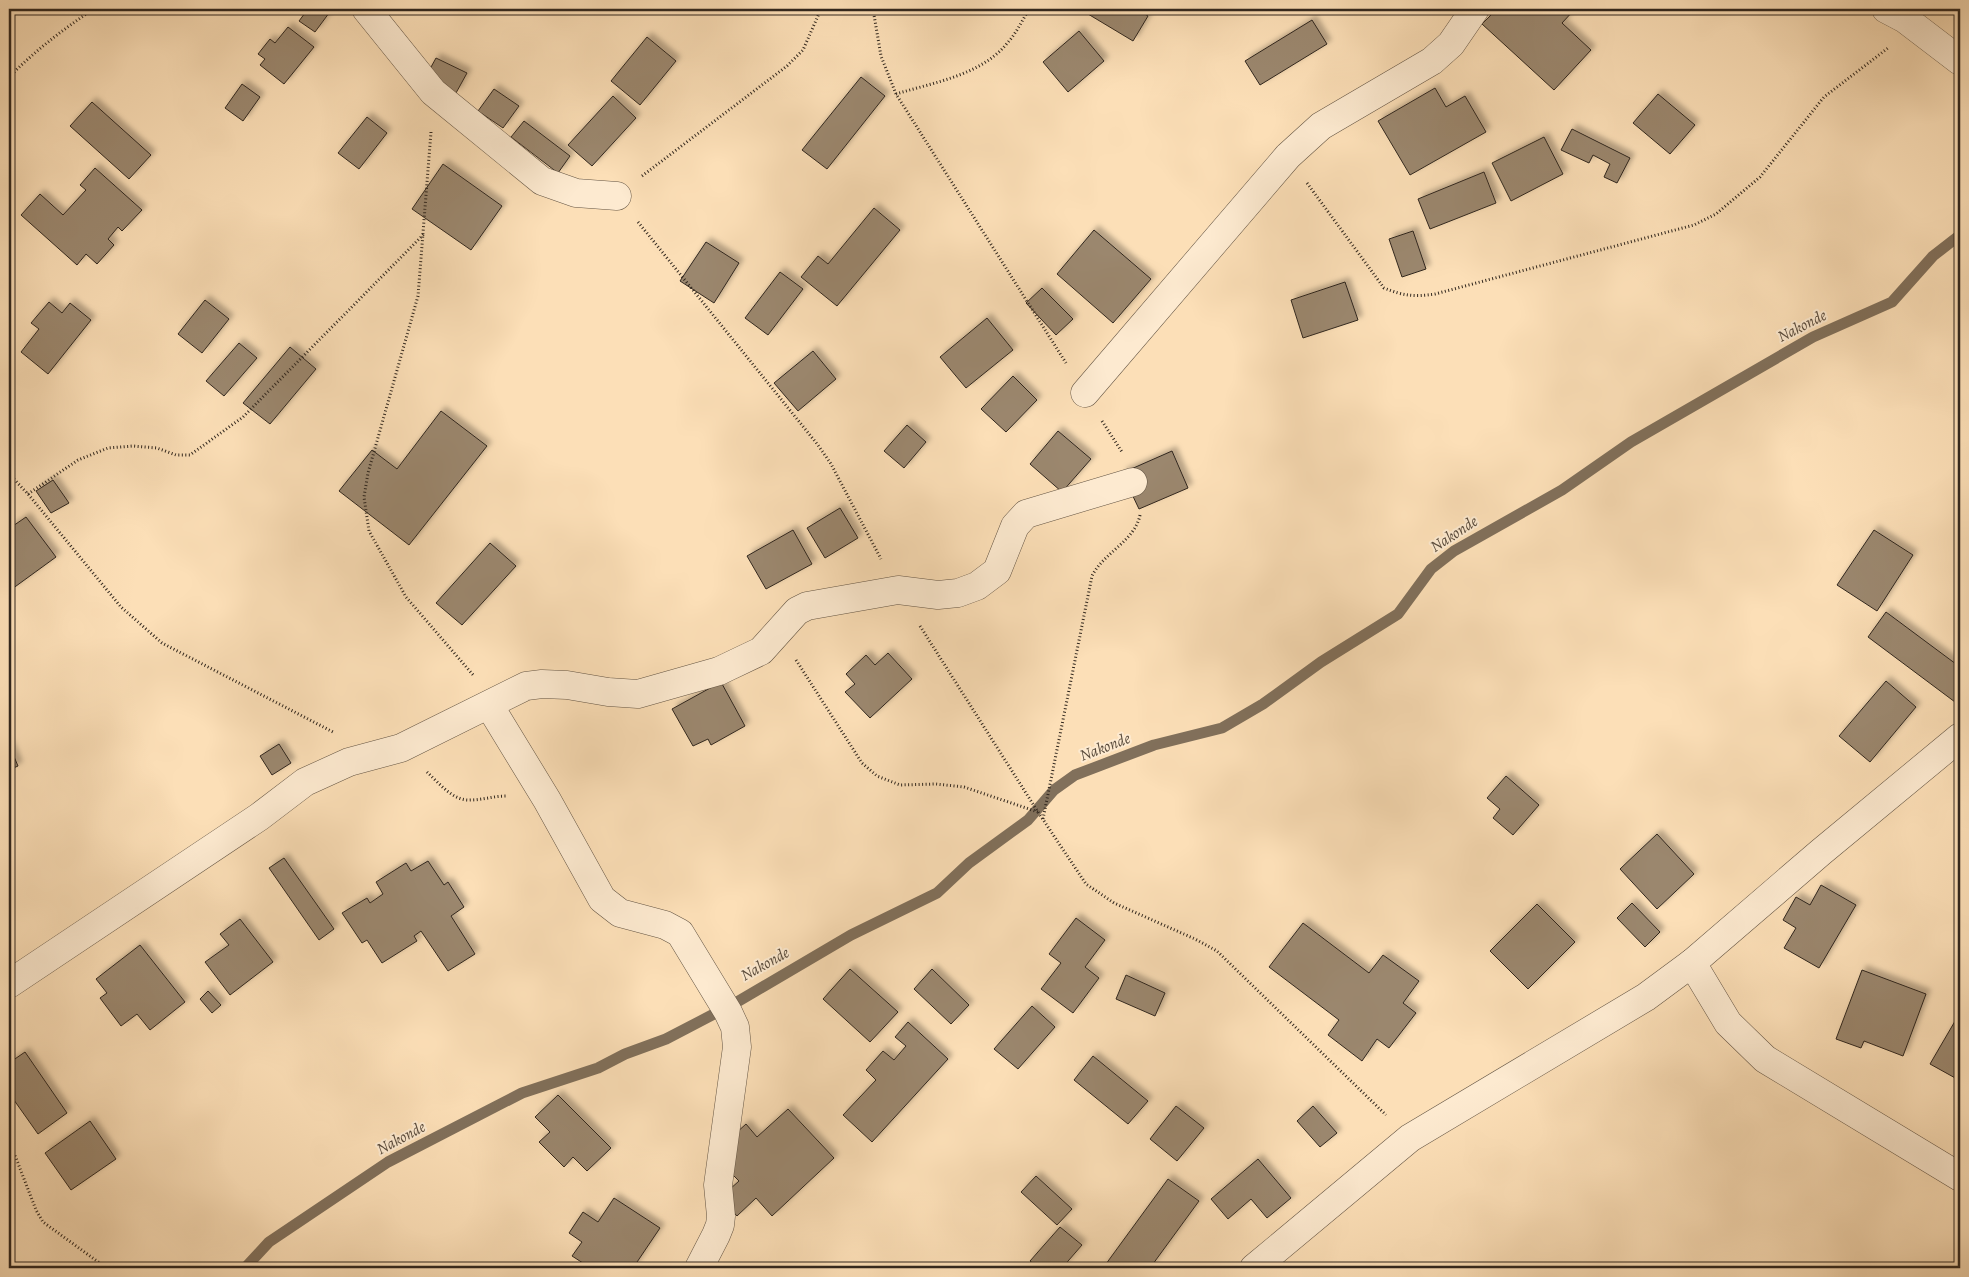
<svg xmlns="http://www.w3.org/2000/svg" width="1969" height="1277" font-family="Alegreya,serif">
<style>
.lines{fill:none;stroke-linecap:round;stroke-linejoin:round}
.stream{stroke:#81705b;stroke-width:11}
.building{fill:#9b876e;stroke:#31271e;filter:url(#shadow)}
.minor-casing{stroke:#645544;stroke-width:29}
.path{stroke:#31271e;stroke-width:3;stroke-dasharray:1 2.5;stroke-linecap:butt}
.minor{stroke:#fdead0;stroke-width:28}
.labels{text-anchor:middle;dominant-baseline:central;stroke-width:4;stroke-linejoin:round;paint-order:stroke}
.water-label{font-size:16px;font-style:italic;fill:#594b3c;stroke:#fdead0}
</style>
<defs>
<filter id="shadow"><feDropShadow dx="4.5" dy="-4.5" stdDeviation="2.5" flood-color="#0004"/></filter>
</defs>
<rect width="100%" height="100%" fill="#fcdfb7"/>
<filter id="stains"><feTurbulence type="fractalNoise" baseFrequency=".004" numOctaves="4"/><feColorMatrix values="0 0 0 0 .2 0 0 0 0 .09 0 0 0 0 .02 0 0 0 .5 -.17"/></filter>
<radialGradient id="worn" r=".72"><stop offset=".6" stop-color="#630" stop-opacity="0"/><stop offset="1" stop-color="#630" stop-opacity=".3"/></radialGradient>
<g class="lines">
<polyline class="stream" points="245,1268 269,1242 388,1162 522,1093 598,1068 625,1054 666,1039 737,1002 851,935 937,893 969,863 1028,820 1054,790 1075,775 1154,745 1222,728 1263,704 1321,662 1398,614 1431,569 1454,551 1562,490 1631,442 1813,337 1892,302 1933,256 1960,235"/>
</g>
<g class="building">
<polygon points="308,9 332,9 315,32 299,21"/>
<polygon points="1084,9 1136,9 1148,16 1133,41 1083,11"/>
<polygon points="1497,9 1575,9 1562,23 1591,50 1554,90 1482,24"/>
<polygon points="1312,20 1327,44 1260,85 1245,61"/>
<polygon points="288,27 314,47 284,84 260,65 265,59 258,54 270,39 275,43"/>
<polygon points="1079,31 1104,61 1068,92 1043,62"/>
<polygon points="647,37 676,61 640,105 611,81"/>
<polygon points="436,58 467,73 456,93 425,78"/>
<polygon points="861,77 885,96 827,169 802,150"/>
<polygon points="242,84 260,97 243,121 225,108"/>
<polygon points="1435,88 1446,107 1465,96 1486,132 1410,175 1378,121"/>
<polygon points="494,89 519,106 503,128 478,111"/>
<polygon points="1658,94 1695,125 1670,154 1633,123"/>
<polygon points="613,96 636,118 592,166 568,145"/>
<polygon points="92,102 151,155 129,179 70,126"/>
<polygon points="367,117 387,133 359,169 338,153"/>
<polygon points="524,121 570,156 558,173 511,137"/>
<polygon points="1572,129 1630,158 1617,183 1604,177 1610,164 1593,155 1589,163 1561,150"/>
<polygon points="1544,137 1563,174 1511,201 1492,163"/>
<polygon points="443,164 502,206 471,250 412,209"/>
<polygon points="95,168 142,210 122,231 118,227 108,239 114,245 97,264 86,254 77,265 21,215 40,194 63,215 86,190 80,185"/>
<polygon points="1484,172 1496,203 1430,229 1418,199"/>
<polygon points="874,208 900,230 837,306 801,277 818,256 828,264"/>
<polygon points="1094,230 1151,279 1113,323 1057,274"/>
<polygon points="1413,231 1426,269 1402,277 1389,239"/>
<polygon points="706,242 739,263 714,303 680,281"/>
<polygon points="780,272 803,289 768,335 745,318"/>
<polygon points="1345,282 1358,320 1303,338 1291,300"/>
<polygon points="1042,288 1073,319 1056,335 1026,303"/>
<polygon points="205,300 229,319 202,353 178,334"/>
<polygon points="49,302 62,313 70,303 91,320 48,374 21,352 39,329 31,323"/>
<polygon points="987,318 1013,350 966,388 940,357"/>
<polygon points="239,343 257,358 224,396 206,381"/>
<polygon points="290,347 316,369 270,424 243,403"/>
<polygon points="813,351 836,379 798,411 774,383"/>
<polygon points="1013,376 1037,400 1006,432 981,409"/>
<polygon points="441,411 487,446 409,545 339,491 372,450 397,469"/>
<polygon points="907,425 926,442 904,468 884,451"/>
<polygon points="1058,431 1091,459 1062,492 1030,464"/>
<polygon points="1172,451 1188,488 1139,509 1122,473"/>
<polygon points="53,480 69,503 51,513 36,491"/>
<polygon points="840,508 858,538 825,558 807,528"/>
<polygon points="26,517 56,557 12,589 9,584 9,535 12,532 10,528"/>
<polygon points="793,530 812,564 766,589 747,556"/>
<polygon points="1874,530 1913,555 1877,611 1837,585"/>
<polygon points="490,543 516,566 462,625 436,603"/>
<polygon points="1886,612 1960,667 1959,705 1868,637"/>
<polygon points="888,653 912,679 870,718 845,692 855,684 846,674 866,655 875,665"/>
<polygon points="1886,681 1916,707 1870,762 1839,736"/>
<polygon points="721,682 745,726 711,745 708,739 693,746 672,709"/>
<polygon points="279,744 291,763 272,775 260,756"/>
<polygon points="9,745 18,766 9,770"/>
<polygon points="1506,776 1539,805 1513,835 1493,818 1500,809 1487,798"/>
<polygon points="1657,834 1694,874 1657,909 1620,869"/>
<polygon points="284,858 334,929 319,940 269,868"/>
<polygon points="428,861 444,885 448,882 464,907 451,916 475,954 448,971 421,931 414,936 417,941 382,963 367,940 362,943 342,913 367,898 370,903 383,894 376,882 406,863 411,871"/>
<polygon points="1821,885 1856,905 1819,968 1784,948 1796,928 1783,920 1796,897 1810,905"/>
<polygon points="1632,903 1660,932 1645,947 1617,918"/>
<polygon points="1537,904 1575,942 1528,989 1490,951"/>
<polygon points="1076,918 1105,940 1085,967 1099,978 1073,1013 1041,989 1061,963 1049,954"/>
<polygon points="240,919 273,962 230,995 205,962 229,945 220,934"/>
<polygon points="1303,923 1369,973 1383,955 1419,981 1403,1003 1416,1013 1389,1048 1377,1039 1362,1061 1328,1035 1339,1020 1269,967"/>
<polygon points="140,945 185,1002 150,1030 137,1014 121,1026 100,998 107,993 96,979"/>
<polygon points="850,969 898,1012 870,1042 823,999"/>
<polygon points="932,969 969,1005 951,1024 914,989"/>
<polygon points="1862,970 1926,994 1903,1056 1864,1041 1861,1048 1836,1039"/>
<polygon points="1126,975 1165,993 1155,1016 1116,999"/>
<polygon points="208,991 221,1005 212,1013 200,999"/>
<polygon points="1032,1006 1055,1027 1018,1069 994,1049"/>
<polygon points="1958,1016 1960,1018 1960,1074 1957,1079 1930,1064"/>
<polygon points="908,1022 948,1059 872,1142 843,1115 876,1080 866,1070 883,1051 894,1060 906,1046 895,1037"/>
<polygon points="25,1052 67,1113 38,1134 9,1093 9,1063"/>
<polygon points="1093,1056 1148,1101 1128,1124 1074,1080"/>
<polygon points="558,1095 611,1148 587,1171 573,1157 564,1167 539,1142 550,1132 535,1117"/>
<polygon points="1176,1106 1204,1128 1177,1161 1150,1139"/>
<polygon points="1313,1106 1337,1133 1320,1147 1297,1121"/>
<polygon points="788,1109 834,1158 772,1216 756,1198 737,1216 720,1198 739,1181 723,1165 725,1143 746,1124 757,1137"/>
<polygon points="90,1121 116,1159 71,1190 45,1153"/>
<polygon points="1258,1159 1291,1198 1267,1218 1251,1199 1228,1219 1211,1199"/>
<polygon points="1036,1176 1072,1209 1057,1225 1021,1192"/>
<polygon points="1168,1179 1199,1201 1150,1268 1103,1268"/>
<polygon points="614,1198 660,1228 633,1268 584,1268 586,1265 572,1256 582,1242 569,1233 583,1212 598,1222"/>
<polygon points="1060,1227 1082,1245 1062,1268 1039,1268 1030,1261"/>
</g>
<g class="lines">
<g class="minor-casing">
<g id="minor">
<polyline points="366,9 433,92 542,181 576,193 617,196"/>
<polyline points="1886,9 1905,19 1960,61"/>
<polyline points="1085,393 1288,156 1321,126 1432,61 1451,44 1475,9"/>
<polyline points="489,705 547,800 602,899 620,913 665,925 680,933 728,1012 735,1027 737,1047 718,1185 721,1216 720,1225 716,1235 699,1268"/>
<polyline points="1692,963 1728,1023 1765,1059 1960,1177"/>
<polyline points="9,984 259,817 305,782 349,762 401,748 526,686 542,684 567,685 608,692 638,694 719,671 761,651 797,611 807,606 898,590 938,595 958,593 977,586 997,571 1015,526 1026,514 1133,482"/>
<polyline points="1254,1268 1410,1138 1646,997 1692,963 1821,852 1960,737"/>
</g>
</g>
<g class="path">
<polyline points="873,9 881,56 896,94 1066,363"/>
<path d="M 9,77 C 35,51 63,29 94,9"/>
<path d="M 896,94 C 935,82 983,75 1009,41 C 1017,32 1023,19 1029,9"/>
<polyline points="431,132 418,296 368,473 364,497 369,531 406,597 474,676"/>
<polyline points="642,176 787,66 803,50 821,9"/>
<path d="M 1307,183 L 1384,288 C 1404,296 1414,297 1435,294 L 1694,225 L 1716,214 L 1760,177 L 1824,97 L 1888,48"/>
<polyline points="638,222 818,445 831,464 881,559"/>
<polyline points="1102,421 1122,452"/>
<polyline points="9,474 28,494 121,607 162,643 333,732"/>
<polyline points="28,494 78,460 108,448 133,446 157,448 176,455 190,455 243,417 424,234"/>
<polyline points="920,626 1038,812 1086,884 1114,903 1195,939 1217,951 1386,1115"/>
<polyline points="796,660 862,763 877,776 900,785 936,784 964,787 1038,812"/>
<path d="M 427,772 C 439,783 453,801 470,800 C 482,800 494,796 506,796"/>
<path d="M 1043,819 L 1092,576 C 1103,553 1135,541 1140,515"/>
<polyline points="9,1143 16,1158 36,1210 43,1222 101,1264 113,1268"/>
</g>
<use href="#minor" class="minor"/>
</g>
<g class="labels">
<g class="water-label">
<text transform="translate(1802 326) rotate(-27)">Nakonde</text>
<text transform="translate(1454 534) rotate(-33)">Nakonde</text>
<text transform="translate(1105 747) rotate(-21)">Nakonde</text>
<text transform="translate(765 964) rotate(-29)">Nakonde</text>
<text transform="translate(401 1138) rotate(-28)">Nakonde</text>
</g>
</g>
<rect width="1969" height="1277" fill="none" stroke="#fcdfb7" stroke-width="30"/>
<rect x="10" y="10" width="1949" height="1257" fill="none" stroke="#31271e" stroke-width="2.5"/>
<rect x="15" y="15" width="1939" height="1247" fill="none" stroke="#31271e"/>
<rect width="100%" height="100%" filter="url(#stains)"/>
<rect width="100%" height="100%" fill="url(#worn)"/>
</svg>
